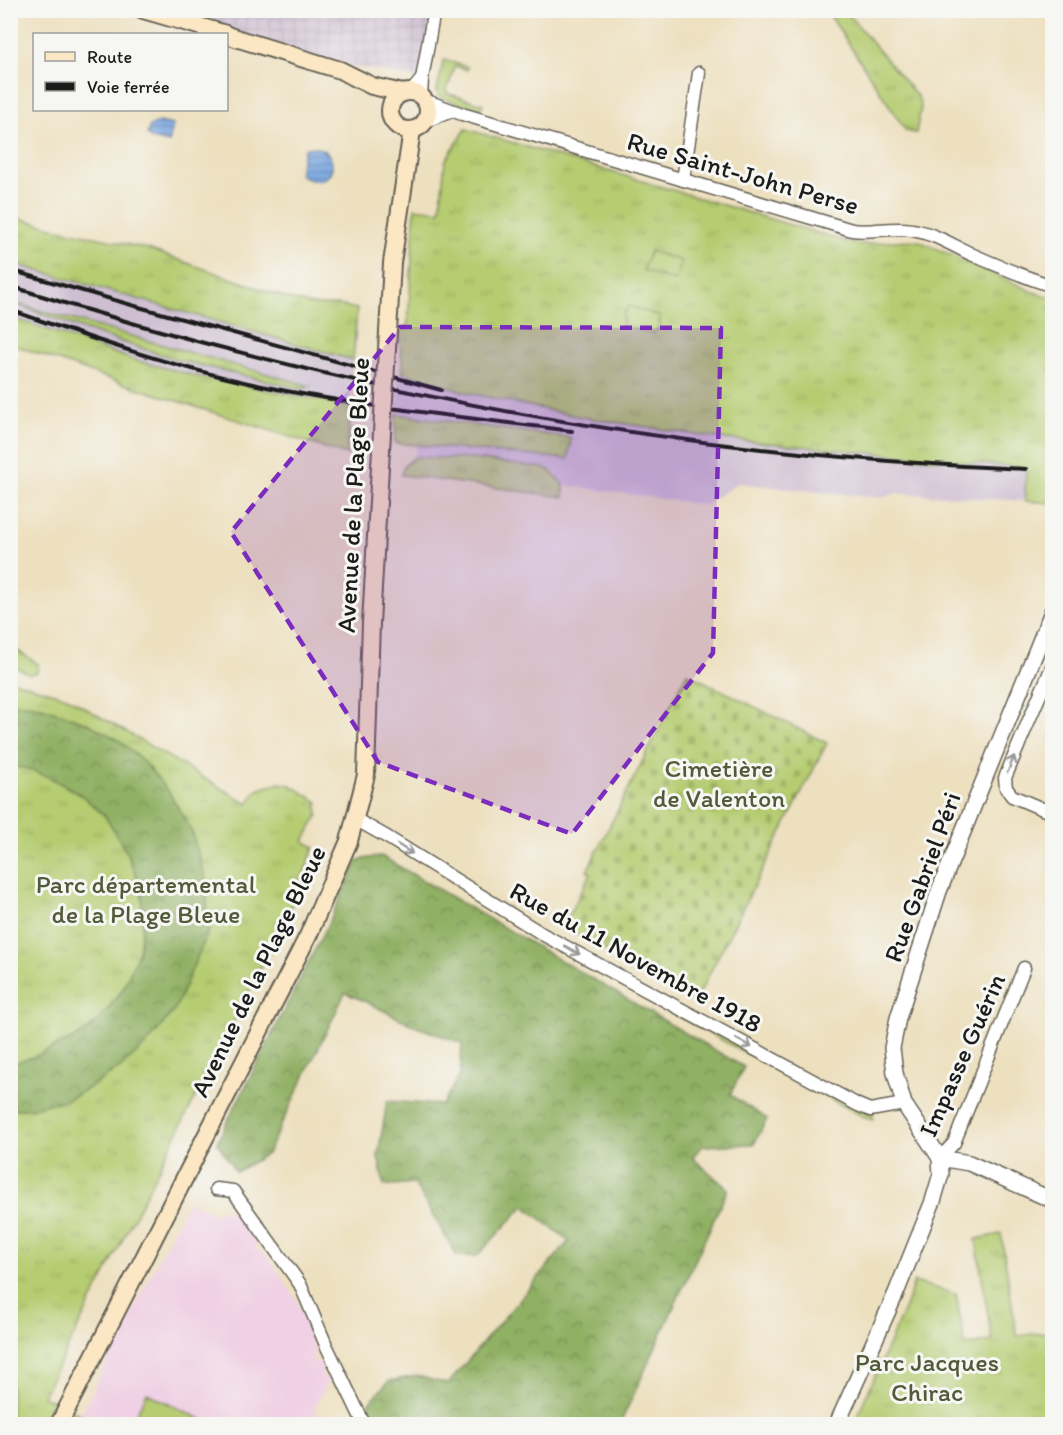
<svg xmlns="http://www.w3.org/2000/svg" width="1063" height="1435" font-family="Itim,sans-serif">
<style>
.built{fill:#f0d0e4}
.industrial{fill:url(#industrial-grid)}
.railway{fill:#cebed1}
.grass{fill:url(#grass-tufts);stroke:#687446;stroke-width:1.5}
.forest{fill:url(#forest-crowns);stroke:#566640;stroke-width:1.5}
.cemetery{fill:url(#cemetery-stones);stroke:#687446;stroke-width:1.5}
.pitch{fill:#b5cc71;stroke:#687446;stroke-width:1.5}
.water{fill:url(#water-rules);stroke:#48607d;stroke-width:1.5}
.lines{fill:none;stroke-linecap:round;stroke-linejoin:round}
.minor-casing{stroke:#656155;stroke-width:15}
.tertiary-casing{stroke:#656155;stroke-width:18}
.secondary-casing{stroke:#656155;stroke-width:20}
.minor{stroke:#fff;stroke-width:12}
.tertiary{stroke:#fff;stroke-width:15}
.secondary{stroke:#fbe7c3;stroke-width:16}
.rail{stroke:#1c1c1c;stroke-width:4}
.secondary-bridge-casing{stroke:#656155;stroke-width:20;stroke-linecap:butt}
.secondary-bridge{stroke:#fbe7c3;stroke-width:16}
.oneway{stroke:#999}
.marked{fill:#7b2cbf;fill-opacity:0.2;stroke:#7b2cbf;stroke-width:4.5;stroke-dasharray:12 8;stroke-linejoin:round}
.labels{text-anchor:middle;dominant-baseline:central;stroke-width:6;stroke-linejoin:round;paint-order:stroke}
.street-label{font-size:26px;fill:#1c1c1c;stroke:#f6f6f2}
.park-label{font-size:26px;fill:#525a3a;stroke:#f6f6f2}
</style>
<defs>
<pattern id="industrial-grid" width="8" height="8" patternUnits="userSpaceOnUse" patternTransform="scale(1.5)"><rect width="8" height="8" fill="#cebed1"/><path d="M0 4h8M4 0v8" fill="none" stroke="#b0a3b3"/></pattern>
<pattern id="grass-tufts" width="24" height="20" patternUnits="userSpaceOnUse" patternTransform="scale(1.5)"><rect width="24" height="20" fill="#b5cc71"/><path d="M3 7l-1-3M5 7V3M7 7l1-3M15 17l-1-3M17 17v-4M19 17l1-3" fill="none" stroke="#9baf61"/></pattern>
<pattern id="forest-crowns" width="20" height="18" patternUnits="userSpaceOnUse" patternTransform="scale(1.5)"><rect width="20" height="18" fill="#90b063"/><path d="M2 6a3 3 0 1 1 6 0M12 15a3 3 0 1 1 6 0" fill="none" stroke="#758e51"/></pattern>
<pattern id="cemetery-stones" width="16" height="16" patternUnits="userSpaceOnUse" patternTransform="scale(1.5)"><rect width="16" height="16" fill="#b5cc71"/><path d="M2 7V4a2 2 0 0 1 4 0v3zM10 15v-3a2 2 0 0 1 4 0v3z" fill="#9baf61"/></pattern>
<pattern id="water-rules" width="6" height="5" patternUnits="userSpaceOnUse" patternTransform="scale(1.5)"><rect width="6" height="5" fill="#75a3de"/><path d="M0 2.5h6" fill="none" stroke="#5f84b3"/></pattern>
</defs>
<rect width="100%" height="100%" fill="#f6f6f2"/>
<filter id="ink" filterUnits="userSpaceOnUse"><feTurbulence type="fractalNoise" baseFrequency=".0167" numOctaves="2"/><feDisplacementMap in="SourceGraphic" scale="12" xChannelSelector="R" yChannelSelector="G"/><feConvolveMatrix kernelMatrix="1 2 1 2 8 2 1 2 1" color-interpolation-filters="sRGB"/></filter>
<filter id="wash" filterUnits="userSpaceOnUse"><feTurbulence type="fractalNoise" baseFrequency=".008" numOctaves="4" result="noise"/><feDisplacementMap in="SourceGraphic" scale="24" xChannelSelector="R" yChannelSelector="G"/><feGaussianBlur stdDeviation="1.35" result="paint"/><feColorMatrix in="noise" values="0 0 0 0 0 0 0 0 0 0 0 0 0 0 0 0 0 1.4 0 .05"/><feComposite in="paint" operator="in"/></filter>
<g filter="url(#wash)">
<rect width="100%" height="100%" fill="#ede0bf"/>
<polygon class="built" points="188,1201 215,1214 218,1211 226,1210 240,1216 258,1241 254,1249 267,1255 296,1299 316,1350 312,1359 321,1363 323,1370 321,1375 327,1378 328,1382 313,1412 323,1416 321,1421 328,1424 99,1424 80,1415"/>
<polygon class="industrial" points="144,11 431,11 422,79 296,56"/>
<g class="railway">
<polygon points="10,216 68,231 148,249 286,298 312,305 338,305 357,309 356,346 354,352 347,455 11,344"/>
<polygon points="403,369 1028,401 1025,501 896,493 882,498 819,492 738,483 705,505 564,485 554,472 544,468 472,459 415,457 416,445 425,429 426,419 396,414 399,371 403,373"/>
</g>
<g class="grass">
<polygon points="827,11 846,11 918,97 921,107 916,133 906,131"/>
<polygon points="444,60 468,67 467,70 455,66 446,93 483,104 479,110 439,97 437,91 443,61"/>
<path d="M 466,129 L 855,244 C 877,246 898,237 919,241 L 1034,292 L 1052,298 L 1052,503 L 1025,501 L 1026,468 L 718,438 L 576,416 L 465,392 L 403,373 L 399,331 L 408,324 L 415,208 L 440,211 L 445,161 Z"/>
<polygon points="10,216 68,231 148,249 286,298 312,305 338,305 357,309 353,360 11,263"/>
<polygon points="13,303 310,386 302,389 182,361 97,334"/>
<polygon points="11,317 134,360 200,377 351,406 347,455 121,383 11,344"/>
<polygon points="396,414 571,438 568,459 395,443"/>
<polygon points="415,457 472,459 544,468 549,470 564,485 564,497 401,475 404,466"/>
<polygon points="10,646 38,664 38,670 36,673 29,674 11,664"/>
<polygon points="11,680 67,697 248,804 255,792 260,789 279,783 291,785 318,802 317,805 318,815 304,841 314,847 294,900 278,935 43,1396 99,1424 11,1424"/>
<polygon points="661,1001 873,1113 873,1119 862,1116 659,1006"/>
<polygon points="1001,1234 1017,1336 1048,1332 1052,1359 1052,1424 854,1424 906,1305 914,1282 956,1294 965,1346 992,1341 976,1239"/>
</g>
<g class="forest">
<polygon points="11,703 36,705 85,722 119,740 144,762 168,791 191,829 205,876 209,930 175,1009 146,1045 120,1068 92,1086 68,1099 29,1109 11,1109 11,1064 38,1055 84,1033 102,1017 123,989 139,951 143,917 141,887 127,853 105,816 81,795 49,777 25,768 11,767"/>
<polygon points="381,856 744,1067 730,1095 767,1119 754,1144 703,1146 692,1157 728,1189 620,1424 535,1424 372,1419 368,1404 389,1381 417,1376 448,1384 569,1241 524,1206 477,1256 457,1256 414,1183 384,1186 378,1156 387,1101 442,1105 460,1075 462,1043 417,1027 362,1000 345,993 267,1154 236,1172 217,1142 330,920 358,860"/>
</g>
<polygon class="cemetery" points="687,673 827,743 695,1002 563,926 591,873 587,871"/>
<g class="pitch">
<polygon points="650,251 682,261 675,281 643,270"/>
<polygon points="629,306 659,316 660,318 659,322 660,323 658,329 657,328 655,333 653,334 624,325 622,323 624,319 622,318 624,312 626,312 627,308"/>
<polygon points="147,1393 211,1424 131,1424"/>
</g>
<g class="water">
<polygon points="159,122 173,125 169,143 152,139 147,135 150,126"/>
<path d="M 314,147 C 315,148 322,149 323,150 C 342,160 330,195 299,174 L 304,150 L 306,148 Z"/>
</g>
</g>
<g filter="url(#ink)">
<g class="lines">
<g class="minor-casing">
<g id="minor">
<polyline points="422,79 434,10"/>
<polyline points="411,92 422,79 421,96"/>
<path d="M 424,100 L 462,114 L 852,230 C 872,233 892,226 912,230 C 933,233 952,245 971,254 C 998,266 1025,277 1052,286"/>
<polyline points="425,121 452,111"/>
<polyline points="683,180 699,73"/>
<polyline points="1052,667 1029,720 1005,778 1006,788 1012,796 1052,813"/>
<polyline points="355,819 387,837 544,935 858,1105 870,1110 904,1104"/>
<polyline points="940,1158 954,1143 1024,968"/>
<polyline points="216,1189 233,1191 300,1284 326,1345 364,1424"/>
</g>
</g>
<g class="tertiary-casing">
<g id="tertiary">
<polyline points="940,1158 904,1104 895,1073 892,1048 898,1018 939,891 1052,612"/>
<polyline points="940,1158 969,1163 1052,1200"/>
<polyline points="837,1424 896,1293 933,1201 941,1174 940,1158"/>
</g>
</g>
<g class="secondary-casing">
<g id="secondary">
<polyline points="143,10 226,34"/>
<polyline points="226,35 340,70 372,86 403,93"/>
<circle cx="409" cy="111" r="19"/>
<polyline points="386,366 392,263 412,130"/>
<polyline points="59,1424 308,936 349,841 366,775 371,623 383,415"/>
</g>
</g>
<use href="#minor" class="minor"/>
<use href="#tertiary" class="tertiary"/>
<use href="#secondary" class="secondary"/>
<g class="rail">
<polyline points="10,270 135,306 441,390"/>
<path d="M 10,286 C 338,391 681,456 1026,469"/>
<path d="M 10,310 C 93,339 176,368 262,386 C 364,408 469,417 572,431"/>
</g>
<g class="secondary-bridge-casing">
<polyline id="secondary-bridge" points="383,415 386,366"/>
</g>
<use href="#secondary-bridge" class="secondary-bridge"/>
</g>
<defs><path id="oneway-shaft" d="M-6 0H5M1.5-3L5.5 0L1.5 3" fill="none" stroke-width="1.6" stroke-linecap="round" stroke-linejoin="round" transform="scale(1.5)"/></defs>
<g class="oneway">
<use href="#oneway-shaft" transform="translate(1011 764) rotate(-68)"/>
<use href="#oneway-shaft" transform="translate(405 849) rotate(32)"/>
<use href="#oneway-shaft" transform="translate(572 950) rotate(29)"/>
<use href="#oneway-shaft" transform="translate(744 1043) rotate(29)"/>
</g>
</g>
<path class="marked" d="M 400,327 L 721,328 L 713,653 L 572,834 L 378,762 L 231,532 Z"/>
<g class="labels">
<g class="street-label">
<text transform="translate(743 173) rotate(16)">Rue Saint-John Perse</text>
<text transform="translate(353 495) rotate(-87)">Avenue de la Plage Bleue</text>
<text transform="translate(922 877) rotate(-70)">Rue Gabriel Péri</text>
<text transform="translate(636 957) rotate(29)">Rue du 11 Novembre 1918</text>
<text transform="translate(258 971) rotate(-64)">Avenue de la Plage Bleue</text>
<text transform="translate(962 1055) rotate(-66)">Impasse Guérin</text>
</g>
<g class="park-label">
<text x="719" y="768">Cimetière<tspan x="719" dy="30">de Valenton</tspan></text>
<text x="146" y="884">Parc départemental<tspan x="146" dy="30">de la Plage Bleue</tspan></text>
<text x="927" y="1362">Parc Jacques<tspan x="927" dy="30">Chirac</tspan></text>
</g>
</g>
<rect width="1063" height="1435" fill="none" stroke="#f6f6f2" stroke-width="36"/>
<rect x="33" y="33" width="195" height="78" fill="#f6f6f2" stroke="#9f9f9c" stroke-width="1.5"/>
<rect x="45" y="52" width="30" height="9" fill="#fbe7c3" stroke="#9f9f9c" stroke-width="1.5"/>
<text x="87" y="63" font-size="18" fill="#1c1c1c">Route</text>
<rect x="45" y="82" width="30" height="9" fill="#1c1c1c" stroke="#9f9f9c" stroke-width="1.5"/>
<text x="87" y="93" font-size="18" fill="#1c1c1c">Voie ferrée</text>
</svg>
